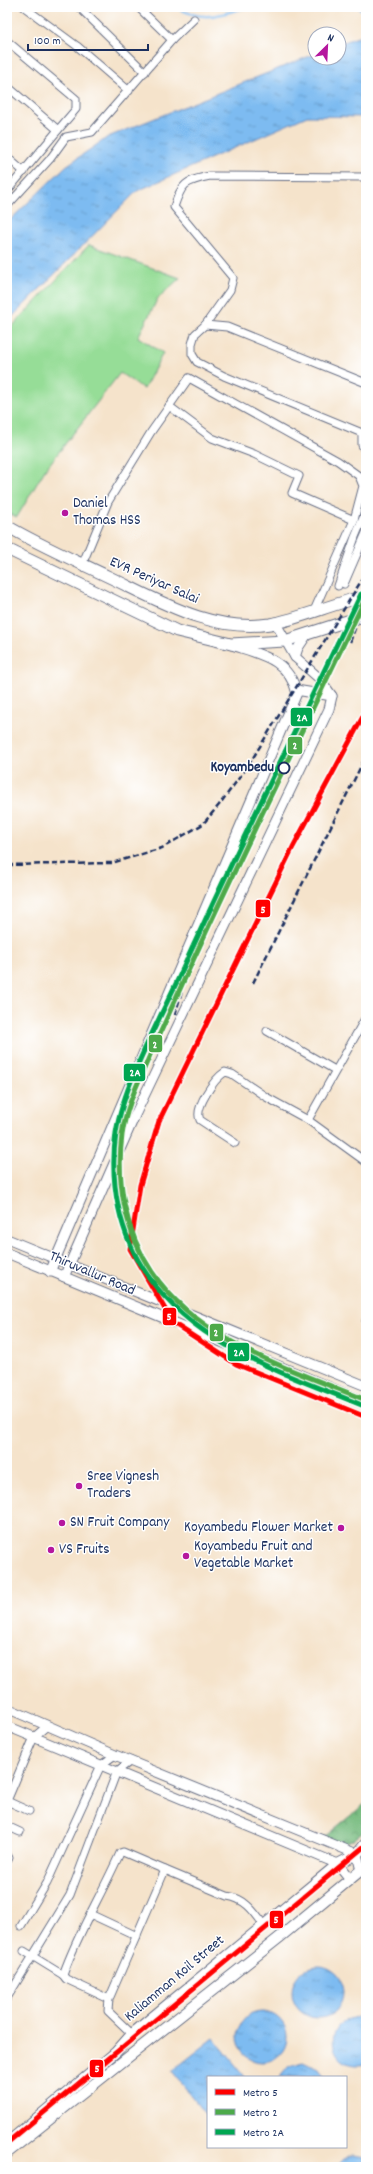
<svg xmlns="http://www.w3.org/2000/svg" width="373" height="2174" font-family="Dekko,sans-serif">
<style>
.green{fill:#96dd97;stroke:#58867a}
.forest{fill:url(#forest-crowns);stroke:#4a766f}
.water{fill:url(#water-ripples);stroke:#4c75a8}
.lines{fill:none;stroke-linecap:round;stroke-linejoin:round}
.stream{stroke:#7dbbf1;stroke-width:2.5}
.minor-casing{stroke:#676e84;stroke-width:9}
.tertiary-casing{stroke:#676e84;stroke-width:11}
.secondary-casing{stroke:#676e84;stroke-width:12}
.primary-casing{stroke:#676e84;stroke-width:13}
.minor{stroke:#fff;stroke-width:7}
.tertiary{stroke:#fff;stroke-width:9}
.secondary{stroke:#fff;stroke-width:10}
.primary{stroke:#fff;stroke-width:11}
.rail{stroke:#1b2f5e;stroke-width:2.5;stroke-dasharray:6 3;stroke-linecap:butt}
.metro-1-casing{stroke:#fff;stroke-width:8}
.metro-2-casing{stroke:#fff;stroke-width:8}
.metro-3-casing{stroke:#fff;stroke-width:8}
.metro-1{stroke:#f00;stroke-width:5}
.metro-2{stroke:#4daa4a;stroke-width:5}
.metro-3{stroke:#00a651;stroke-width:5}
.poi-dot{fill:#b5179e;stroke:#fff;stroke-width:1.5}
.stop-dot{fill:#fff;stroke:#1b2f5e;stroke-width:2}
.labels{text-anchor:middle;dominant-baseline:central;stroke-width:3;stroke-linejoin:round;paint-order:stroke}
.poi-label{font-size:15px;fill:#1b2f5e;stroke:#fff;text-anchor:start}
.street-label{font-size:15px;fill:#1b2f5e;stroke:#fff}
.stop-label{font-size:15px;font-weight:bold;fill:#1b2f5e;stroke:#fff;text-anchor:end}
.line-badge{stroke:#fff;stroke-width:1.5}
.badge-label{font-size:11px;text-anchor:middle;font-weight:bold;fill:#fff}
</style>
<defs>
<pattern id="forest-crowns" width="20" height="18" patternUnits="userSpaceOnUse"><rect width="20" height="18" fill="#78bc80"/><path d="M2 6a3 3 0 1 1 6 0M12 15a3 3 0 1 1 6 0" fill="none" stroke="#62996c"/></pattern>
<pattern id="water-ripples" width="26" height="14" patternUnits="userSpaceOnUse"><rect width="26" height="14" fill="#7dbbf1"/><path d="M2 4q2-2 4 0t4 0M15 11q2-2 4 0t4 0" fill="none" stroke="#6698c6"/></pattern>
</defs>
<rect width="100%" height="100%" fill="#fff"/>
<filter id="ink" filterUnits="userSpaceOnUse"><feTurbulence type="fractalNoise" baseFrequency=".025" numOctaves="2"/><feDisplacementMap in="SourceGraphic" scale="8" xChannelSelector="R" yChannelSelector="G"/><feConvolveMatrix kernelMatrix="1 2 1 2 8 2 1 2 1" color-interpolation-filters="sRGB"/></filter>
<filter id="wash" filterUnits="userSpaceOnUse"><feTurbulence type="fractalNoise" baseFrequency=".012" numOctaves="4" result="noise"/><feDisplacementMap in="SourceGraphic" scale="16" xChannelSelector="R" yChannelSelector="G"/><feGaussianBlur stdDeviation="0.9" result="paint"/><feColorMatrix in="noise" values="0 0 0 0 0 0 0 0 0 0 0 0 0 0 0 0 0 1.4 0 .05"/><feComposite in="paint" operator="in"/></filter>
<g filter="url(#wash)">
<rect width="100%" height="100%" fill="#f5e3cb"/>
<polygon class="green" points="89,245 180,278 158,298 138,337 163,353 144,389 120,373 45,470 17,517 7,513 7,332"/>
<polygon class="forest" points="366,1803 366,1830 352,1841 343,1844 323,1838"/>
<g class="water">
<polygon points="366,34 366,117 307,116 137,191 7,322 7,223 66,166 108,137 315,54 315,58 339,58 339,44"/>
<circle cx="318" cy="1992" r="26"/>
<circle cx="262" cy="2037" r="25"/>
<path d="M 359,2017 L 366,2019 L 366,2064 C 329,2073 319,2020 359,2017 Z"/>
<polygon points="214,2038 245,2077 208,2077 208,2117 172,2071"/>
<polygon points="304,2062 319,2069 324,2077 280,2077 289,2066"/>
<polygon points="352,2156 366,2158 366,2167 336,2167 344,2159"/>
</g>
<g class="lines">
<g class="stream">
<path d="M 175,7 C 203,22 218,16 246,7"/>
<polyline points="359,7 366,15"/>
</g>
</g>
</g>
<g filter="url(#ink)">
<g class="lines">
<g class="minor-casing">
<g id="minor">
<polyline points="24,7 77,46 129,91"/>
<polyline points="79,7 145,72"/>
<polyline points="138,7 172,40"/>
<polyline points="7,41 76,99 76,109 58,130"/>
<polyline points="7,86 58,130 7,191"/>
<polyline points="7,157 24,172"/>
<path d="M 366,177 L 210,176 C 185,181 182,183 174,207 L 233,278 L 230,290 L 205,325 L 195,334 L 192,344 L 192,354 L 197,362 L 224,376 L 362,433 L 362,445 L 366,453"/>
<polyline points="7,206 50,159 66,137 92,132 172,40 194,19"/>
<polyline points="205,325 227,327 366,383"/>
<polyline points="169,406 212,438 254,454 299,476 292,493 354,520"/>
<polyline points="82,565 108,502 151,432 189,378 338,461 359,476 363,486 354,520 313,613"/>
<polyline points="344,584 366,533"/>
<polyline points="338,586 355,537 366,511"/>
<polyline points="267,1031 335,1070"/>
<polyline points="308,1120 366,1017"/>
<path d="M 235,1143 L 200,1120 C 194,1108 214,1079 225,1072 L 232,1074 L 266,1097 L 308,1120 L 366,1162"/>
<polyline points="366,1321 366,1322"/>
<polyline points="7,1801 34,1737 47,1726"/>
<polyline points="7,1801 29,1811"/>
<polyline points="7,1826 20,1832"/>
<polyline points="7,1855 9,1858 7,1861"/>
<polyline points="90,1914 137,1936"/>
<polyline points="21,1926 47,1883 101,1765 115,1755"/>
<polyline points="24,1951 63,1975 66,1979 109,1999"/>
<path d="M 63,1975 C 78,1932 102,1894 120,1853 L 123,1852 L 165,1870"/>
<polyline points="7,1998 70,1895 117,1771 131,1761"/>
<path d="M 132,2034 L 108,2011 L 109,1999 L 165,1870 L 227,1896 C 244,1898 253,1910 263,1924"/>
</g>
</g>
<g class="tertiary-casing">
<g id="tertiary">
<polyline points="295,657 298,648 308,633"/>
<polyline points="296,690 332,696"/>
<polyline points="7,1239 366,1386"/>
<polyline points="7,1253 366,1402"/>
<path d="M 50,1272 L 297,693 C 288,659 262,655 232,645"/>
<polyline points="64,1277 136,1113 329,709 332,696 320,679 295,657 275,622"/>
<polyline points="7,1708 115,1755 357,1854 361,1871"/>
<polyline points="7,1726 338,1864 350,1879"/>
</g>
</g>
<g class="secondary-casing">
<g id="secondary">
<polyline points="7,2143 116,2052 132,2034 338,1864 357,1854 366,1843"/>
<polyline points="7,2153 280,1937 366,1866"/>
</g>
</g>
<g class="primary-casing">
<g id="primary">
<path d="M 7,526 C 39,545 74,560 107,576 C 158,600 211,633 270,624 C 303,618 333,603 366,596"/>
<polyline points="7,549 177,631 231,644 285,641 366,615"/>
</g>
</g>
<use href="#minor" class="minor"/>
<use href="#tertiary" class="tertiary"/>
<use href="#secondary" class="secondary"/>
<use href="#primary" class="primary"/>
<g class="rail">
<polyline points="350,642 366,599"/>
<polyline points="7,865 112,863 162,848 203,824 219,805 248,766 366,573"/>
<polyline points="253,983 366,756"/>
<polyline points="175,1015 187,974"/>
</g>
<g class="metro-1-casing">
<g id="metro-1">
<polyline points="366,711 293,847 159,1121 140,1185 130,1249 173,1323 236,1364 366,1417"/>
<polyline points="7,2143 366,1845"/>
</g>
</g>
<g class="metro-2-casing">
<path id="metro-2" d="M 366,597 C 306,724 243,850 185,978 C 173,1004 162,1030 150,1055 C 139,1081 126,1106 122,1135 C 116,1182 125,1232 152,1272 C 200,1343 291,1369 366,1400"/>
</g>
<g class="metro-3-casing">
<path id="metro-3" d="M 361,594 C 300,721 238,847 180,975 C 159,1021 124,1083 116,1133 C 109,1182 119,1235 148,1276 C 198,1348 287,1374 364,1406"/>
</g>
<use href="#metro-1" class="metro-1"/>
<use href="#metro-2" class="metro-2"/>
<use href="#metro-3" class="metro-3"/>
</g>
</g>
<g class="poi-dot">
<circle cx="65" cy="513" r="4"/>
<circle cx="79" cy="1486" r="4"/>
<circle cx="62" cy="1523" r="4"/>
<circle cx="341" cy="1528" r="4"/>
<circle cx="51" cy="1550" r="4"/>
<circle cx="186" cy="1556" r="4"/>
</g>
<circle class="stop-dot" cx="284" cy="768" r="5.5"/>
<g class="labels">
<g class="poi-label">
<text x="73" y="504">Daniel<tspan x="73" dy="17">Thomas HSS</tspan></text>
<text x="87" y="1477">Sree Vignesh<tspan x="87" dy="17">Traders</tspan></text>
<text x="70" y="1523">SN Fruit Company</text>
<text x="333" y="1528" text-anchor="end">Koyambedu Flower Market</text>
<text x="194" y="1547">Koyambedu Fruit and<tspan x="194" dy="17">Vegetable Market</tspan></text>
<text x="59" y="1550">VS Fruits</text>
</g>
<g class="street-label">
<text transform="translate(154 581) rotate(24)">EVR Periyar Salai</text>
<text transform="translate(92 1274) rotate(23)">Thiruvallur Road</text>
<text transform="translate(175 1979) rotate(-40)">Kaliamman Koil Street</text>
</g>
<g class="stop-label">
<text x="274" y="768">Koyambedu</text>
</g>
</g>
<g class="line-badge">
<rect x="290" y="707" width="23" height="20" rx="4" fill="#00a651"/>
<rect x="287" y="736" width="16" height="19" rx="4" fill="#4daa4a"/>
<rect x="255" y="899" width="16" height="19" rx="4" fill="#f00"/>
<rect x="148" y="1034" width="15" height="19" rx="4" fill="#4daa4a"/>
<rect x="123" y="1063" width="23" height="19" rx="4" fill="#00a651"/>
<rect x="162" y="1307" width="15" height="19" rx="4" fill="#f00"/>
<rect x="209" y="1323" width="15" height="19" rx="4" fill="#4daa4a"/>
<rect x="227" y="1342" width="23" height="20" rx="4" fill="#00a651"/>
<rect x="269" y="1910" width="15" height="19" rx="4" fill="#f00"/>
<rect x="89" y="2059" width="15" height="19" rx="4" fill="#f00"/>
</g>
<g class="badge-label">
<text x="302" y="721">2A</text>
<text x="295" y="749">2</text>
<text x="263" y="913">5</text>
<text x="155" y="1048">2</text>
<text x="135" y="1076">2A</text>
<text x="169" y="1320">5</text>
<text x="216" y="1336">2</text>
<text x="239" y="1356">2A</text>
<text x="276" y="1923">5</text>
<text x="97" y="2072">5</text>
</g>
<rect width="373" height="2174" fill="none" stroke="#fff" stroke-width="24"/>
<rect x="207" y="2076" width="140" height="72" fill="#ffffff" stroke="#a4acbf"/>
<rect x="215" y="2089" width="20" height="6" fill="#ff0000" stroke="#a4acbf"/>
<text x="243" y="2096" font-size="12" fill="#1b2f5e">Metro 5</text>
<rect x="215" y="2109" width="20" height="6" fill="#4daa4a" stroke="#a4acbf"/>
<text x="243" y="2116" font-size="12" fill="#1b2f5e">Metro 2</text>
<rect x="215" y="2129" width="20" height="6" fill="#00a651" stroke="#a4acbf"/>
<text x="243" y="2136" font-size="12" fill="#1b2f5e">Metro 2A</text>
<g transform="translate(327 46) rotate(24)"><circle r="19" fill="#ffffff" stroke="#a4acbf"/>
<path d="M0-3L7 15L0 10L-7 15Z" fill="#b5179e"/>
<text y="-6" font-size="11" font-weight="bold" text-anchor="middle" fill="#1b2f5e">N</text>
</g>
<path d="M28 44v6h120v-6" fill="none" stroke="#1b2f5e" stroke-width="2"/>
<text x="34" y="44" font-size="12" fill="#1b2f5e" stroke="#ffffff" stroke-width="3" paint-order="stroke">100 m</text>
</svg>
